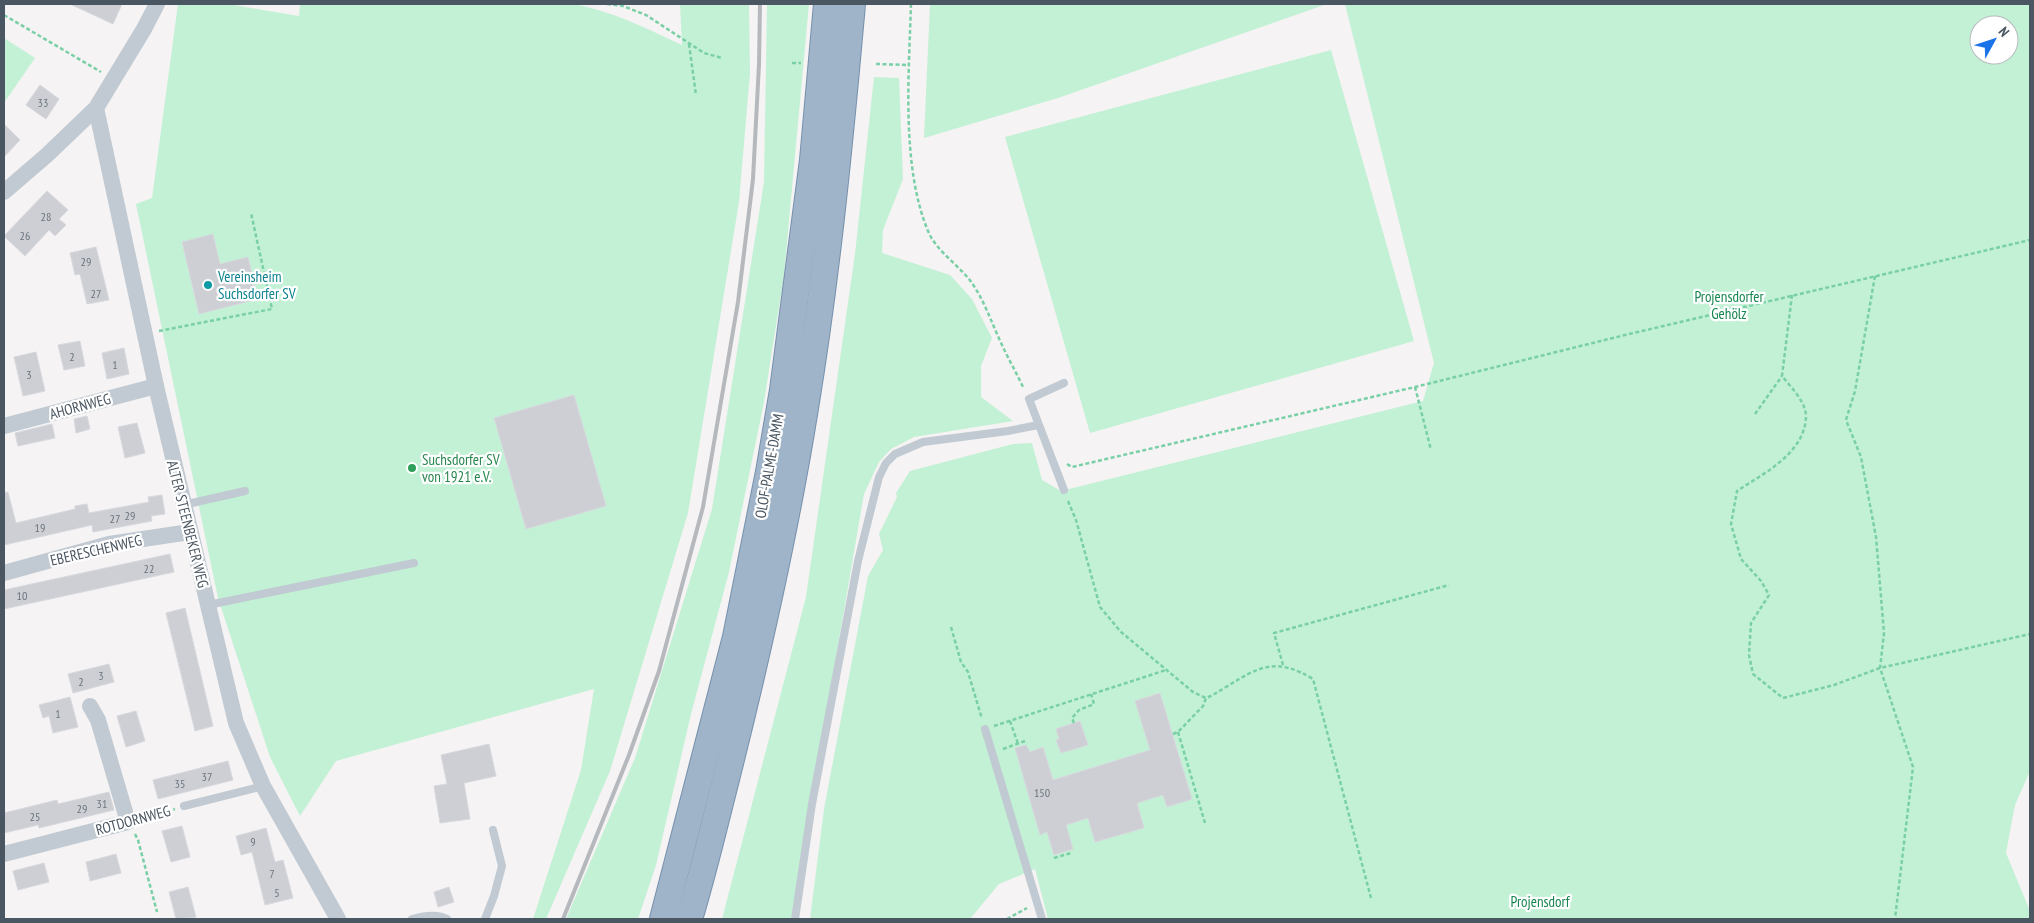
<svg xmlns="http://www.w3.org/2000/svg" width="2034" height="923" font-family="'PT Sans Narrow',sans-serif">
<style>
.green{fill:#c3f1d5;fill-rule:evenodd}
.building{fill:#cdcfd5;stroke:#d7d9de}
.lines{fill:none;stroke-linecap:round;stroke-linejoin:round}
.trunk-casing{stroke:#7690ad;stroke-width:28}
.path{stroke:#7ad0a6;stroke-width:2.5;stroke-dasharray:4 2.5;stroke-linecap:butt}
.service{stroke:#c1cad2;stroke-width:8}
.minor{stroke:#c1cad2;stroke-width:16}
.trunk{stroke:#9fb4c9;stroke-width:26}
.rail{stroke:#b5b8bd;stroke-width:4}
.culture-dot{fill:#0f9aa8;stroke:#fff;stroke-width:2}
.leisure-dot{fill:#2e9e5b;stroke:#fff;stroke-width:2}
.labels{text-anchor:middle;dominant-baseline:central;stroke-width:4.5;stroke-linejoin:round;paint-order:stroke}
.number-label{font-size:12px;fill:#6b747e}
.culture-label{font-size:15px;fill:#0d838f;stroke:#fff;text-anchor:start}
.park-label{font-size:15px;fill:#17864f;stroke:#fff}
.street-label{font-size:15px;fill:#4a5661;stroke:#fff}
.leisure-label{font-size:15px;fill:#27864d;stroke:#fff;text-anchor:start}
</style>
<rect width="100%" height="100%" fill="#f5f3f3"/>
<g class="green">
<path d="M 178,4 L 228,4 L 299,16 L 300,4 L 573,4 C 612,11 646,28 682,45 L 680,4 L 749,4 L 750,73 L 739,202 L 688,513 L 610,771 L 546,919 L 533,919 L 581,770 L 594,689 L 336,761 L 300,816 L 270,757 L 218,598 L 136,204 L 152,198 Z"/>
<polygon points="767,4 809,4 784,275 764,402 729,572 691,714 656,865 638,919 566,919 635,758 712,509 764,182"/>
<polygon points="930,4 1327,4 1058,98 924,138"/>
<path d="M 1345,4 L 2030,4 L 2030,771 L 2015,805 L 2006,853 L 2030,911 L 2030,919 L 1048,919 L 1035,869 L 999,884 L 970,919 L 810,919 L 824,809 L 868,576 L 883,550 L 879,534 L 897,497 L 896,493 L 910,471 L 1013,444 L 1032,443 L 1042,480 L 1061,491 L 1423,401 L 1434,363 ZM 1979,25 L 2009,25 L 2009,55 L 1979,55 Z"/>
<polygon points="4,38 35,58 4,103"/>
<polygon points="1331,50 1414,341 1090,433 1005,137"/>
<polygon points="874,77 899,78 903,179 883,230 882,253 950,275 972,299 992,338 981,366 981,397 1013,421 914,437 891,449 879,462 864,494 791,919 722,919 806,597 855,254"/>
</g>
<g class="building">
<polygon points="70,4 122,4 113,24"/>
<polygon points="40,85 59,99 46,119 26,105"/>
<polygon points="4,124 20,140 4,157"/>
<polygon points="47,191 68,210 59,219 66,225 55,236 49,230 25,256 4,236"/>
<polygon points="213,234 220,264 248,257 258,299 199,314 182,242"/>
<polygon points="96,247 109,300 87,304 80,274 75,275 70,253"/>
<polygon points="80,341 85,366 64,370 58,345"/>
<polygon points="124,348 129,374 107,379 102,353"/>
<polygon points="36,352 45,391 23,396 14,357"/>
<polygon points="574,395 606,506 526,529 494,418"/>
<polygon points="87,416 90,429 76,433 74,419"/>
<polygon points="137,423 145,453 125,458 118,427"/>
<polygon points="52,424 55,438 18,446 15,433"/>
<polygon points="8,492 16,523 75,509 75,506 87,504 89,513 149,502 148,497 162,495 165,514 151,516 152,521 93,532 92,525 4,545 4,493"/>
<polygon points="170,554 174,572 4,609 4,590"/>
<polygon points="185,608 213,726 195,731 166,613"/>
<polygon points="109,664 114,682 73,693 68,674"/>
<polygon points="1160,693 1192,799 1167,807 1163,795 1137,803 1144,828 1095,842 1088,818 1066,825 1073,849 1054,855 1047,832 1040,835 1015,748 1026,745 1030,752 1043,747 1053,780 1150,750 1135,701"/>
<polygon points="70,697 78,727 53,733 49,716 43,718 39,705"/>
<polygon points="136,711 145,741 126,747 117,716"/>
<polygon points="1080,721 1088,745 1061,753 1056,740 1059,739 1056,729"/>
<polygon points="489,744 496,776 464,783 470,819 440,823 434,786 447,784 441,755"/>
<polygon points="228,761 233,780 158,799 153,780"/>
<polygon points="109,792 114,810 39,828 38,825 4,833 4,813 57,800 58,804"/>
<polygon points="182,826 190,857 171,862 162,831"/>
<polygon points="266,828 275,862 283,860 293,898 265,905 252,852 241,855 236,836"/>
<polygon points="116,854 121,873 90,881 86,862"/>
<polygon points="44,863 49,882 18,890 13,871"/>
<polygon points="188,887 196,917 176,919 169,892"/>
<polygon points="449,887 454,902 438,907 434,892"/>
</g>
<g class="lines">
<g class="trunk-casing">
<g id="trunk">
<polyline points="663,919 736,637 769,472 783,390 813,160 827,4"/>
<path d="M 689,919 C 703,873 714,826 726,779 C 757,656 785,533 805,408 C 827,274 840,139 852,4"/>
</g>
</g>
<g class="path">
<polyline points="607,4 623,6 646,15 704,53 722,58"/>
<path d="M 911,4 C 909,73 901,166 928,231 C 936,251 959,265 972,283 C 985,302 992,324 1002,345 C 1009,360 1017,374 1024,389"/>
<polyline points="4,15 101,72"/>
<polyline points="689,44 696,95"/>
<polyline points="792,63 801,63"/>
<polyline points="876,64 909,65"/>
<polyline points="1875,276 1855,391 1846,420 1861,457 1876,537 1884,633 1880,668 1913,767 1895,919"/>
<path d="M 1792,295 L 1782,376 C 1790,386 1805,401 1806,415 C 1806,453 1764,473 1737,491 L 1731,524 L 1741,559 L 1761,581 L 1769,595 L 1751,623 L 1749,655 L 1753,674 L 1783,698 L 1834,685 L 1880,668 L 2030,634"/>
<polyline points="159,331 272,309 251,213"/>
<polyline points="1415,387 1431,450"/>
<polyline points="1755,414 1782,376"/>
<polyline points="1067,464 1072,467 1415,387 1625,335 2030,240"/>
<path d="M 1068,501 L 1076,520 L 1100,607 L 1121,632 L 1193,692 L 1206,698 C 1214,695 1219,691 1226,687 C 1260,666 1276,657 1313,679 L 1371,898"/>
<polyline points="951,627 961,662 968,672 982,719"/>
<polyline points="1283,665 1274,633 1449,585"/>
<polyline points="1010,721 1018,744"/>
<polyline points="1074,723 1072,718 1079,710 1094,704 1091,694"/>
<polyline points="994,726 1166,670"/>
<polyline points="1178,732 1205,823"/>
<polyline points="1173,734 1178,732 1203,706 1206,698"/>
<polyline points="1003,749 1025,741"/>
<polyline points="142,818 175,809"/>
<polyline points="135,834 138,840 157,912"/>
<polyline points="1054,858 1071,853"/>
<polyline points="1007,919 1027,908"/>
</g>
<g class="service">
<polyline points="1064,490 1029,399 1064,383"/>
<polyline points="183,505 245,491"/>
<polyline points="208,605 414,563"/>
<polyline points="985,729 1042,919"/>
<polyline points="184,806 263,786"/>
<path d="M 412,919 C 423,916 437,913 447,919"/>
<polyline points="485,919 494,896 502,866 493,830"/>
<polyline points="795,919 812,804 858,561 879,477 886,463 895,454 923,442 1008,431 1038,425"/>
</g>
<g class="minor">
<polyline points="96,108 156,386 236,723 263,786 338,919"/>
<polyline points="4,192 47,155 96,108 144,29 157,4"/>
<polyline points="4,426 156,386"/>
<polyline points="4,573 109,544 190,532"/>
<polyline points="4,854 128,822 98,720 90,706"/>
</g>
<use href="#trunk" class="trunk"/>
<polyline class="rail" points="563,919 629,755 659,671 703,507 738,302 753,179 759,64 760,4"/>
</g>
<circle class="culture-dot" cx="208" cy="285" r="5"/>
<circle class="leisure-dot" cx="412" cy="468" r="5"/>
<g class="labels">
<g class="number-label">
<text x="43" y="102">33</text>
<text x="46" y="216">28</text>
<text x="25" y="235">26</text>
<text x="86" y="261">29</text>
<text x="96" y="293">27</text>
<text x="72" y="356">2</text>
<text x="115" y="364">1</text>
<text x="29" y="374">3</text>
<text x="130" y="515">29</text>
<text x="115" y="518">27</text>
<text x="40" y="527">19</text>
<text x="149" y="568">22</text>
<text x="22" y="595">10</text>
<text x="101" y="675">3</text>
<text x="81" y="681">2</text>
<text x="58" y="713">1</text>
<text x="207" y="776">37</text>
<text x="180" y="783">35</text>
<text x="1042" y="792">150</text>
<text x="102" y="803">31</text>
<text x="82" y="808">29</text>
<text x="35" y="816">25</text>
<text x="253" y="841">9</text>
<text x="272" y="873">7</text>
<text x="277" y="892">5</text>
</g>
<g class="culture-label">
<text x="218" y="276">Vereinsheim<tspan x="218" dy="17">Suchsdorfer SV</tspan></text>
</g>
<g class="park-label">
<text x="1729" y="296">Projensdorfer<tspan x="1729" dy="17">Gehölz</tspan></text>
<text x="1540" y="901">Projensdorf</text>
</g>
<g class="street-label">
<text transform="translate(80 406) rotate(-15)">AHORNWEG</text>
<text transform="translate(769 466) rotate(-80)">OLOF-PALME-DAMM</text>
<text transform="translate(188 524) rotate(76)">ALTER STEENBEKER WEG</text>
<text transform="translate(96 550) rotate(-13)">EBERESCHENWEG</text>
<text transform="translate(133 820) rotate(-15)">ROTDORNWEG</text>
</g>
<g class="leisure-label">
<text x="422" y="459">Suchsdorfer SV<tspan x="422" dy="17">von 1921 e.V.</tspan></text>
</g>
</g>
<rect width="2034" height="923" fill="none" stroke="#4a5661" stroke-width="10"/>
<g transform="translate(1994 40) rotate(50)"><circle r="24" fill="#ffffff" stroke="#b7bbc0"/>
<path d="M0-4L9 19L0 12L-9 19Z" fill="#1a73e8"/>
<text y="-8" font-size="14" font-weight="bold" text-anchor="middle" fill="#4a5661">N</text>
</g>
</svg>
